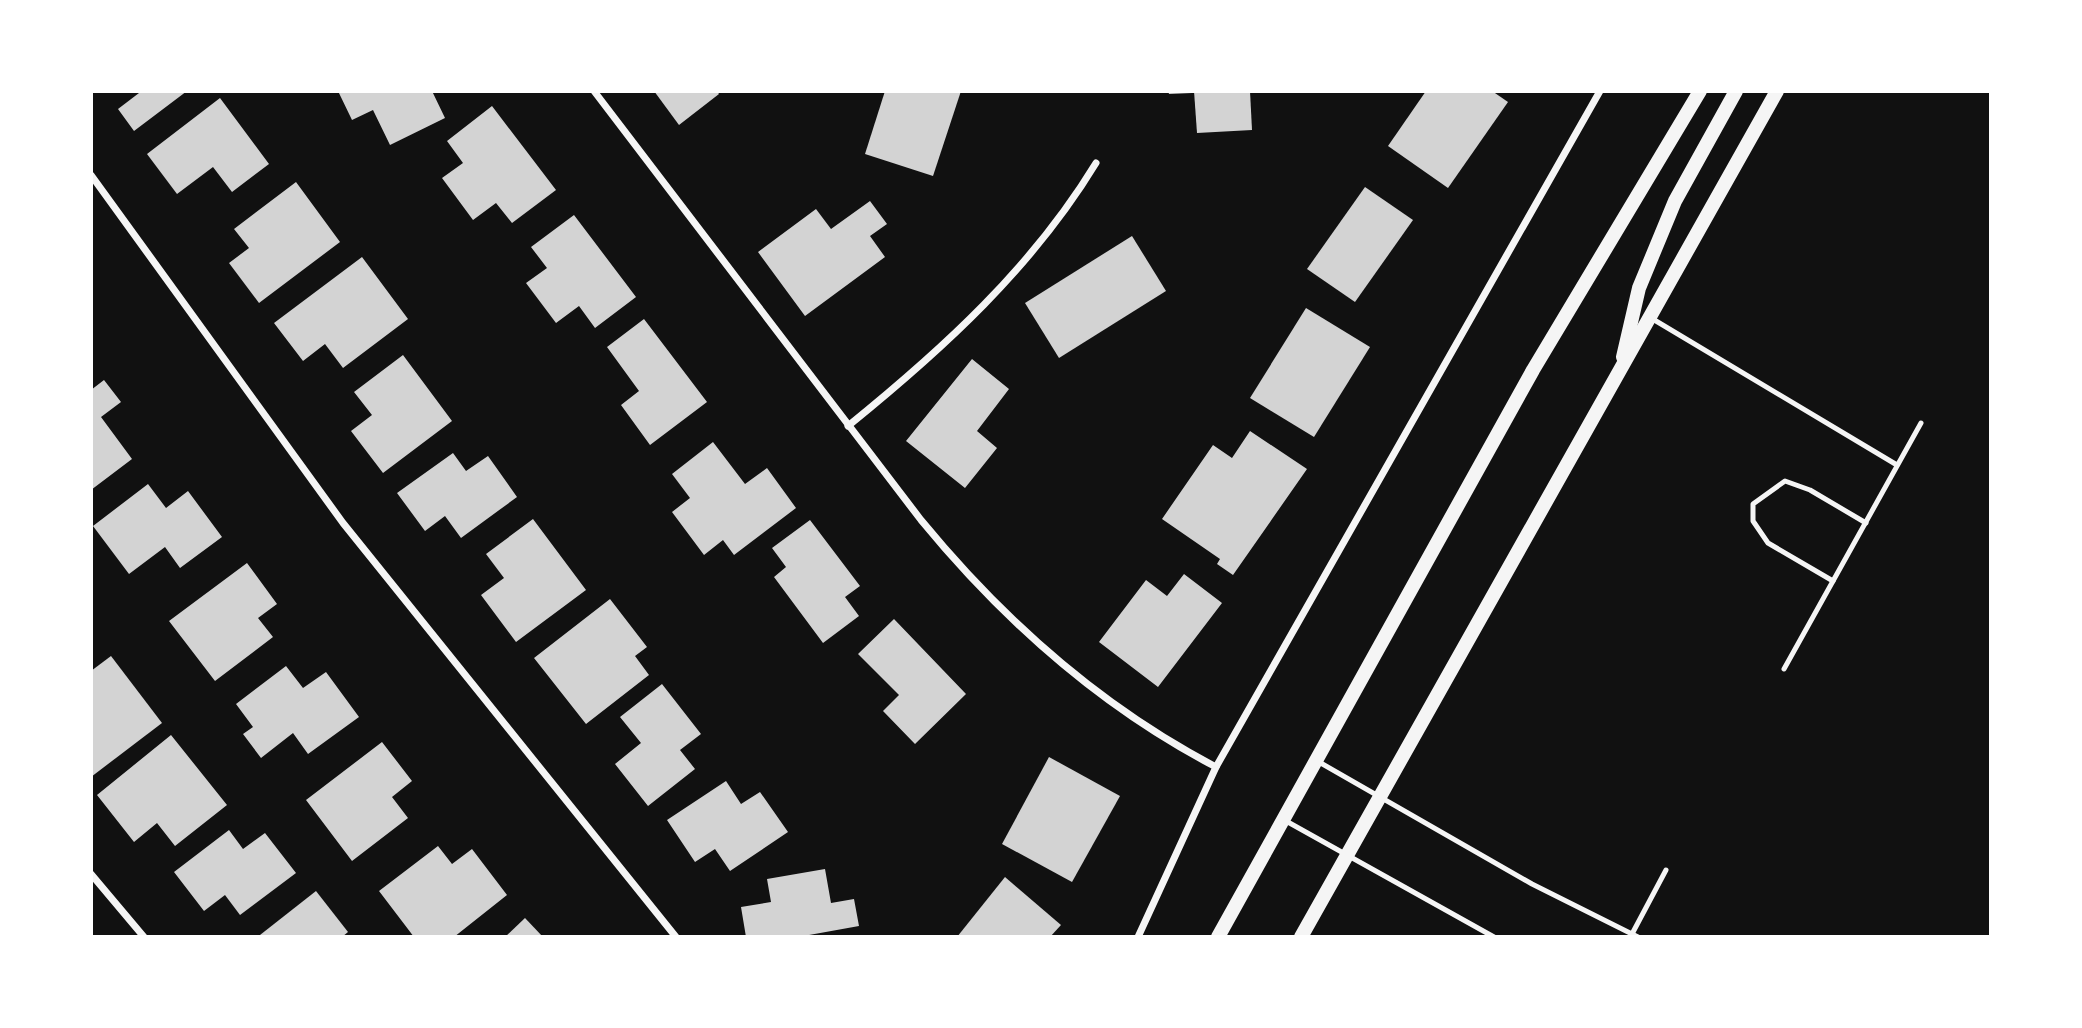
<svg xmlns="http://www.w3.org/2000/svg" width="2082" height="1028" font-family="'Varela Round',sans-serif">
<style>
.building{fill:#d3d3d3}
.lines{fill:none;stroke-linecap:round;stroke-linejoin:round}
.service{stroke:#f5f5f5;stroke-width:5}
.minor{stroke:#f5f5f5;stroke-width:7}
.secondary{stroke:#f5f5f5;stroke-width:14}
</style>
<rect width="100%" height="100%" fill="#111"/>
<g class="building">
<polygon points="137,91 187,91 134,131 118,109 139,93"/>
<polygon points="338,91 432,91 445,118 390,145 373,110 352,120"/>
<polygon points="654,91 717,91 719,94 679,125"/>
<polygon points="885,91 961,91 933,176 865,154"/>
<polygon points="1168,91 1192,91 1192,93 1169,94"/>
<polygon points="1194,91 1250,91 1252,130 1197,133"/>
<polygon points="1426,91 1492,91 1508,102 1448,188 1388,146"/>
<polygon points="220,98 269,164 232,192 213,167 177,194 147,154"/>
<polygon points="492,106 556,190 512,223 496,203 473,220 442,178 463,163 447,141"/>
<polygon points="296,182 340,242 259,303 229,263 249,248 234,229"/>
<polygon points="1365,187 1413,220 1355,302 1307,269"/>
<polygon points="870,201 887,224 870,236 885,257 805,316 758,252 816,209 831,229"/>
<polygon points="574,215 636,297 595,328 579,306 556,323 526,283 547,268 531,247"/>
<polygon points="1132,236 1166,291 1059,358 1025,303"/>
<polygon points="362,257 408,319 343,368 325,344 303,361 274,323"/>
<polygon points="1306,308 1370,347 1314,437 1250,398"/>
<polygon points="644,319 707,402 650,445 621,405 639,391 607,347"/>
<polygon points="403,355 452,421 383,473 351,431 372,415 354,392"/>
<polygon points="972,359 1009,389 977,431 997,448 965,488 906,441"/>
<polygon points="104,380 121,402 101,417 132,459 91,490 91,390"/>
<polygon points="1250,431 1307,469 1233,575 1217,564 1220,559 1162,519 1213,445 1232,458"/>
<polygon points="713,442 745,484 767,468 796,508 734,555 723,540 704,555 672,512 690,498 672,474"/>
<polygon points="453,453 466,471 488,456 517,497 461,538 445,516 425,531 397,493"/>
<polygon points="148,484 166,508 188,491 222,537 180,568 165,547 129,574 93,526"/>
<polygon points="533,519 586,590 516,642 481,595 504,578 486,554"/>
<polygon points="810,520 860,586 845,597 859,616 823,643 774,577 786,567 772,548"/>
<polygon points="247,563 277,604 258,618 273,637 215,681 169,621"/>
<polygon points="1184,574 1222,603 1158,687 1099,642 1146,580 1167,596"/>
<polygon points="610,599 647,647 635,656 649,675 586,724 534,658"/>
<polygon points="894,619 966,694 915,744 883,711 899,695 858,654"/>
<polygon points="111,656 162,723 91,777 91,671"/>
<polygon points="286,666 303,688 326,672 359,717 308,754 293,733 261,758 243,734 253,727 236,704"/>
<polygon points="662,684 701,734 680,750 695,769 648,806 615,764 641,743 620,717"/>
<polygon points="171,735 227,805 175,846 157,823 134,842 97,795"/>
<polygon points="382,742 412,781 392,797 408,818 352,861 306,800"/>
<polygon points="1049,757 1120,796 1072,882 1002,844"/>
<polygon points="726,781 741,804 760,792 788,832 730,871 715,849 695,862 667,820"/>
<polygon points="229,830 243,849 265,833 296,873 240,915 225,895 204,911 174,872"/>
<polygon points="438,846 452,864 472,849 507,895 454,937 414,937 379,891"/>
<polygon points="825,869 831,903 854,899 859,926 798,937 746,937 741,907 771,902 767,879"/>
<polygon points="1005,877 1061,925 1050,937 957,937"/>
<polygon points="316,891 348,932 342,937 262,937 260,935"/>
<polygon points="525,918 543,937 505,937"/>
</g>
<g class="lines">
<g class="service">
<polyline points="1651,318 1897,465"/>
<polyline points="1833,581 1768,543 1753,521 1753,504 1785,481 1810,490 1866,523"/>
<polyline points="1784,669 1921,423"/>
<polyline points="1319,762 1532,884 1638,937"/>
<polyline points="1286,821 1494,937"/>
<polyline points="1632,934 1666,870"/>
</g>
<g class="minor">
<path d="M 594,91 L 921,520 C 1004,621 1099,706 1216,767"/>
<polyline points="91,175 343,523 676,937"/>
<path d="M 848,426 C 943,349 1032,268 1096,163"/>
<polyline points="91,874 144,937"/>
<polyline points="1138,937 1216,767 1600,91"/>
</g>
<g class="secondary">
<polyline points="1623,357 1639,288 1675,201 1736,91"/>
<polyline points="1218,937 1533,370 1700,91"/>
<polyline points="1301,937 1777,91"/>
</g>
</g>
<rect width="2082" height="1028" fill="none" stroke="#ffffff" stroke-width="186"/>
</svg>
